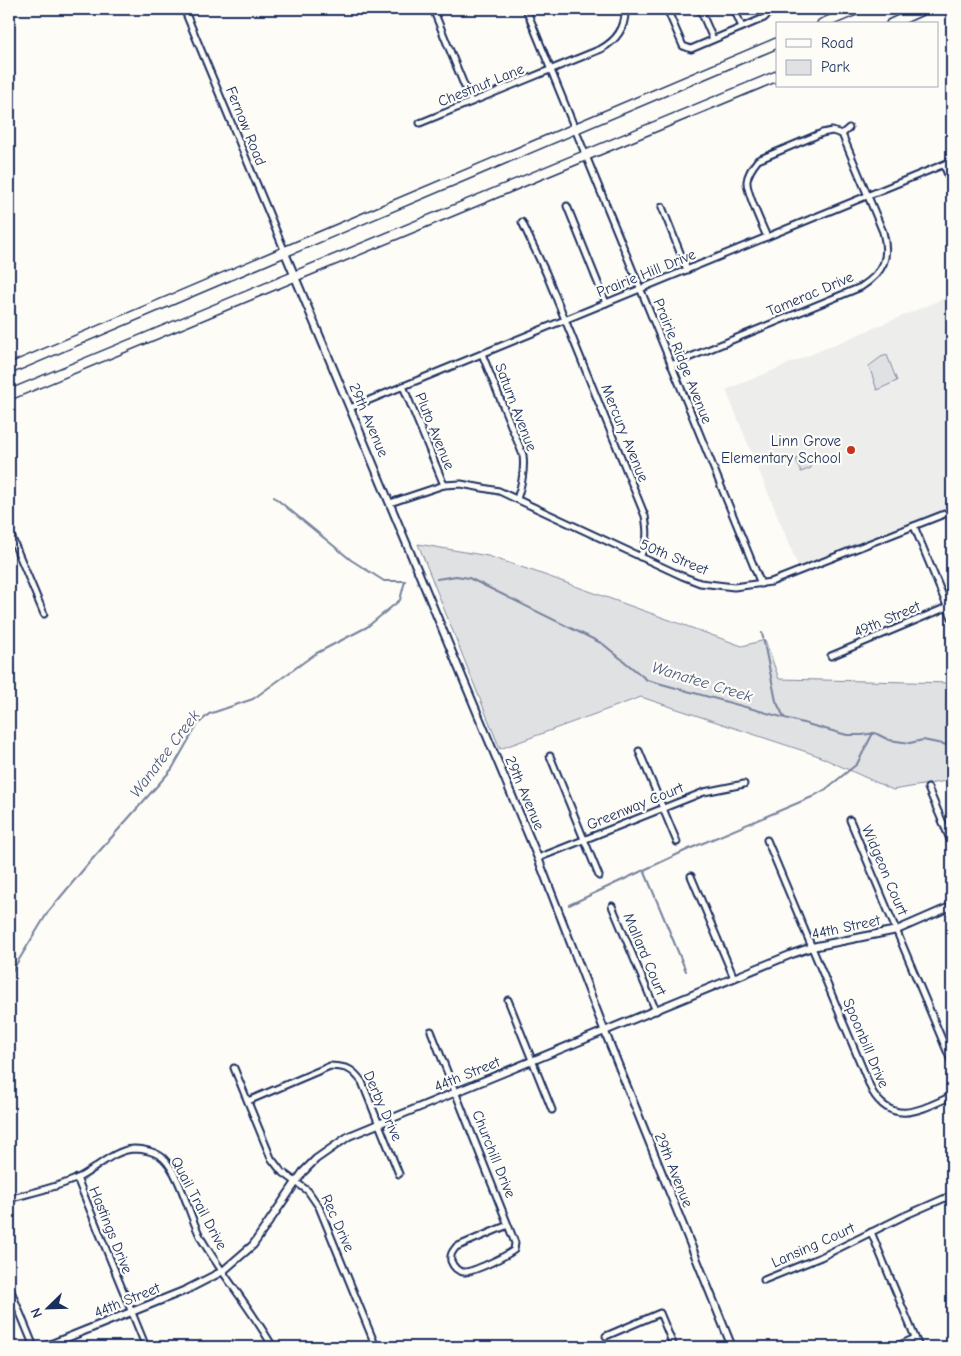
<svg xmlns="http://www.w3.org/2000/svg" width="961" height="1356" font-family="'Comic Neue',sans-serif">
<style>
.built{fill:#edeeec}
.green{fill:#e0e1e3;stroke:#7e88a0}
.lines{fill:none;stroke-linecap:round;stroke-linejoin:round}
.stream{stroke:#76819c;stroke-width:2}
.minor-casing{stroke:#1b2f5e;stroke-width:9}
.tertiary-casing{stroke:#1b2f5e;stroke-width:10}
.trunk-casing{stroke:#1b2f5e;stroke-width:12}
.minor{stroke:#fdfcf7;stroke-width:5}
.tertiary{stroke:#fdfcf7;stroke-width:6}
.trunk{stroke:#fdfcf7;stroke-width:9}
.poi-dot{fill:#c8321e;stroke:#fdfcf7;stroke-width:2}
.labels{text-anchor:middle;dominant-baseline:central;stroke-width:4.5;stroke-linejoin:round;paint-order:stroke}
.street-label{font-size:15px;fill:#1b2f5e;stroke:#fdfcf7}
.poi-label{font-size:15px;fill:#1b2f5e;stroke:#fdfcf7;text-anchor:end}
.water-label{font-size:16px;font-style:italic;fill:#49587d;stroke:#fdfcf7}
</style>
<rect width="100%" height="100%" fill="#fdfcf7"/>
<filter id="ink" filterUnits="userSpaceOnUse"><feTurbulence type="fractalNoise" baseFrequency=".02" numOctaves="2"/><feDisplacementMap in="SourceGraphic" scale="10" xChannelSelector="R" yChannelSelector="G"/><feConvolveMatrix kernelMatrix="1 2 1 2 8 2 1 2 1" color-interpolation-filters="sRGB"/></filter>
<g filter="url(#ink)">
<polygon class="built" points="952,295 952,511 800,571 726,390"/>
<g class="green">
<polygon points="887,355 897,381 877,390 869,366 881,357"/>
<polygon points="806,455 811,468 801,472 796,459"/>
<polygon points="418,544 488,556 536,572 742,646 765,640 779,679 952,683 952,780 893,790 816,755 641,697 500,749"/>
</g>
<g class="lines">
<g class="stream">
<polyline points="437,579 456,576 469,578 603,644 647,680 847,735 862,735 875,733 889,740 910,743 923,740 952,746"/>
<polyline points="762,633 776,701 784,717"/>
<polyline points="644,870 686,971"/>
<polyline points="569,905 689,849 812,797 826,789 857,764 873,733"/>
<polyline points="9,976 48,912 88,864 172,769 197,725 209,714 253,699 315,654 367,627 400,600 405,581 384,581 351,560 274,497"/>
</g>
<g class="minor-casing">
<g id="minor">
<polyline points="184,9 285,252"/>
<polyline points="433,9 471,102"/>
<polyline points="526,9 761,584"/>
<polyline points="667,9 683,46 691,49 764,18 768,14 769,9"/>
<polyline points="700,9 713,39"/>
<polyline points="734,9 742,27"/>
<path d="M 420,123 L 601,49 C 617,40 626,27 625,9"/>
<polyline points="842,134 849,128"/>
<polyline points="944,165 952,185"/>
<polyline points="567,206 606,303"/>
<polyline points="662,207 687,270"/>
<path d="M 522,222 L 546,273 L 645,516 C 648,534 648,540 640,557"/>
<path d="M 482,354 L 523,455 C 525,471 522,484 517,499"/>
<path d="M 671,365 L 861,287 C 884,272 890,258 883,232 L 842,134 L 832,131 L 822,133 L 758,160 C 753,166 748,173 747,181 C 746,192 762,225 767,237"/>
<polyline points="403,386 444,485"/>
<polyline points="350,408 952,161"/>
<polyline points="390,503 444,485 461,484 499,491 682,576 700,583 734,587 771,582 952,511"/>
<polyline points="914,526 952,618"/>
<polyline points="9,531 44,614"/>
<polyline points="831,656 952,605"/>
<polyline points="639,751 677,842"/>
<polyline points="550,756 599,876"/>
<polyline points="928,788 952,844"/>
<polyline points="850,820 952,1063"/>
<path d="M 767,840 L 872,1091 C 893,1127 922,1109 952,1096"/>
<polyline points="538,858 704,792 744,784"/>
<polyline points="691,876 734,978"/>
<polyline points="612,906 656,1011"/>
<polyline points="508,1000 552,1110"/>
<path d="M 431,1031 L 508,1225 L 515,1243 L 514,1250 C 506,1256 472,1273 463,1272 C 457,1271 453,1266 451,1261 C 450,1255 452,1252 456,1247 L 508,1225"/>
<polyline points="234,1068 271,1158 281,1171 308,1191 319,1207 376,1347"/>
<path d="M 248,1101 L 330,1066 C 347,1067 352,1068 362,1082 L 399,1174"/>
<polyline points="77,1178 146,1347"/>
<path d="M 9,1199 C 30,1193 58,1187 78,1178 C 96,1169 113,1150 134,1149 C 144,1149 156,1152 163,1158 C 181,1175 189,1217 202,1240 C 224,1277 252,1310 273,1347"/>
<polyline points="871,1232 919,1347"/>
<polyline points="764,1280 821,1257 904,1216 952,1195"/>
<polyline points="9,1286 34,1347"/>
<polyline points="606,1336 660,1313 674,1347"/>
<polyline points="895,1347 915,1338"/>
</g>
</g>
<g class="tertiary-casing">
<g id="tertiary">
<polyline points="285,253 538,858 605,1032 732,1347"/>
<polyline points="44,1347 186,1290 223,1271 253,1245 303,1172 316,1159 349,1136 792,954 812,947 897,930 952,906"/>
</g>
</g>
<g class="trunk-casing">
<g id="trunk">
<polyline points="822,24 858,9"/>
<polyline points="891,24 924,9"/>
<path d="M 9,369 C 265,261 521,150 777,43"/>
<polyline points="9,395 777,76"/>
</g>
</g>
<use href="#minor" class="minor"/>
<use href="#tertiary" class="tertiary"/>
<use href="#trunk" class="trunk"/>
</g>
</g>
<circle class="poi-dot" cx="851" cy="450" r="5"/>
<g class="labels">
<g class="street-label">
<text transform="translate(481 85) rotate(-22)">Chestnut Lane</text>
<text transform="translate(246 126) rotate(68)">Fernow Road</text>
<text transform="translate(646 273) rotate(-22)">Prairie Hill Drive</text>
<text transform="translate(810 294) rotate(-23)">Tamerac Drive</text>
<text transform="translate(683 361) rotate(68)">Prairie Ridge Avenue</text>
<text transform="translate(516 407) rotate(69)">Saturn Avenue</text>
<text transform="translate(369 420) rotate(67)">29th Avenue</text>
<text transform="translate(435 431) rotate(68)">Pluto Avenue</text>
<text transform="translate(625 433) rotate(68)">Mercury Avenue</text>
<text transform="translate(674 557) rotate(22)">50th Street</text>
<text transform="translate(887 619) rotate(-23)">49th Street</text>
<text transform="translate(525 793) rotate(67)">29th Avenue</text>
<text transform="translate(635 806) rotate(-22)">Greenway Court</text>
<text transform="translate(885 870) rotate(67)">Widgeon Court</text>
<text transform="translate(846 927) rotate(-12)">44th Street</text>
<text transform="translate(645 954) rotate(67)">Mallard Court</text>
<text transform="translate(866 1043) rotate(67)">Spoonbill Drive</text>
<text transform="translate(467 1074) rotate(-22)">44th Street</text>
<text transform="translate(383 1106) rotate(66)">Derby Drive</text>
<text transform="translate(494 1154) rotate(68)">Churchill Drive</text>
<text transform="translate(674 1170) rotate(68)">29th Avenue</text>
<text transform="translate(199 1203) rotate(62)">Quail Trail Drive</text>
<text transform="translate(338 1223) rotate(66)">Rec Drive</text>
<text transform="translate(111 1230) rotate(68)">Hastings Drive</text>
<text transform="translate(813 1245) rotate(-24)">Lansing Court</text>
<text transform="translate(127 1300) rotate(-22)">44th Street</text>
</g>
<g class="poi-label">
<text x="841" y="441">Linn Grove<tspan x="841" dy="17">Elementary School</tspan></text>
</g>
<g class="water-label">
<text transform="translate(702 682) rotate(17)">Wanatee Creek</text>
<text transform="translate(165 754) rotate(-53)">Wanatee Creek</text>
</g>
</g>
<rect width="961" height="1356" fill="none" stroke="#fdfcf7" stroke-width="30"/>
<rect x="15" y="15" width="931" height="1326" fill="none" stroke="#1b2f5e" stroke-width="2" filter="url(#ink)"/>
<rect x="776" y="22" width="162" height="65" fill="#fdfcf7" stroke="#a3aaba"/>
<rect x="786" y="39" width="25" height="8" fill="#fdfcf7" stroke="#a3aaba"/>
<text x="821" y="48" font-size="15" fill="#1b2f5e">Road</text>
<rect x="786" y="60" width="25" height="15" fill="#e0e1e3" stroke="#a3aaba"/>
<text x="821" y="72" font-size="15" fill="#1b2f5e">Park</text>
<g transform="translate(48 1308) rotate(247)" stroke="#fdfcf7" stroke-width="4" paint-order="stroke">
<path d="M0-4L9 19L0 12L-9 19Z" fill="#1b2f5e"/>
<text y="-8" font-size="14" font-weight="bold" text-anchor="middle" fill="#1b2f5e">N</text>
</g>
</svg>
